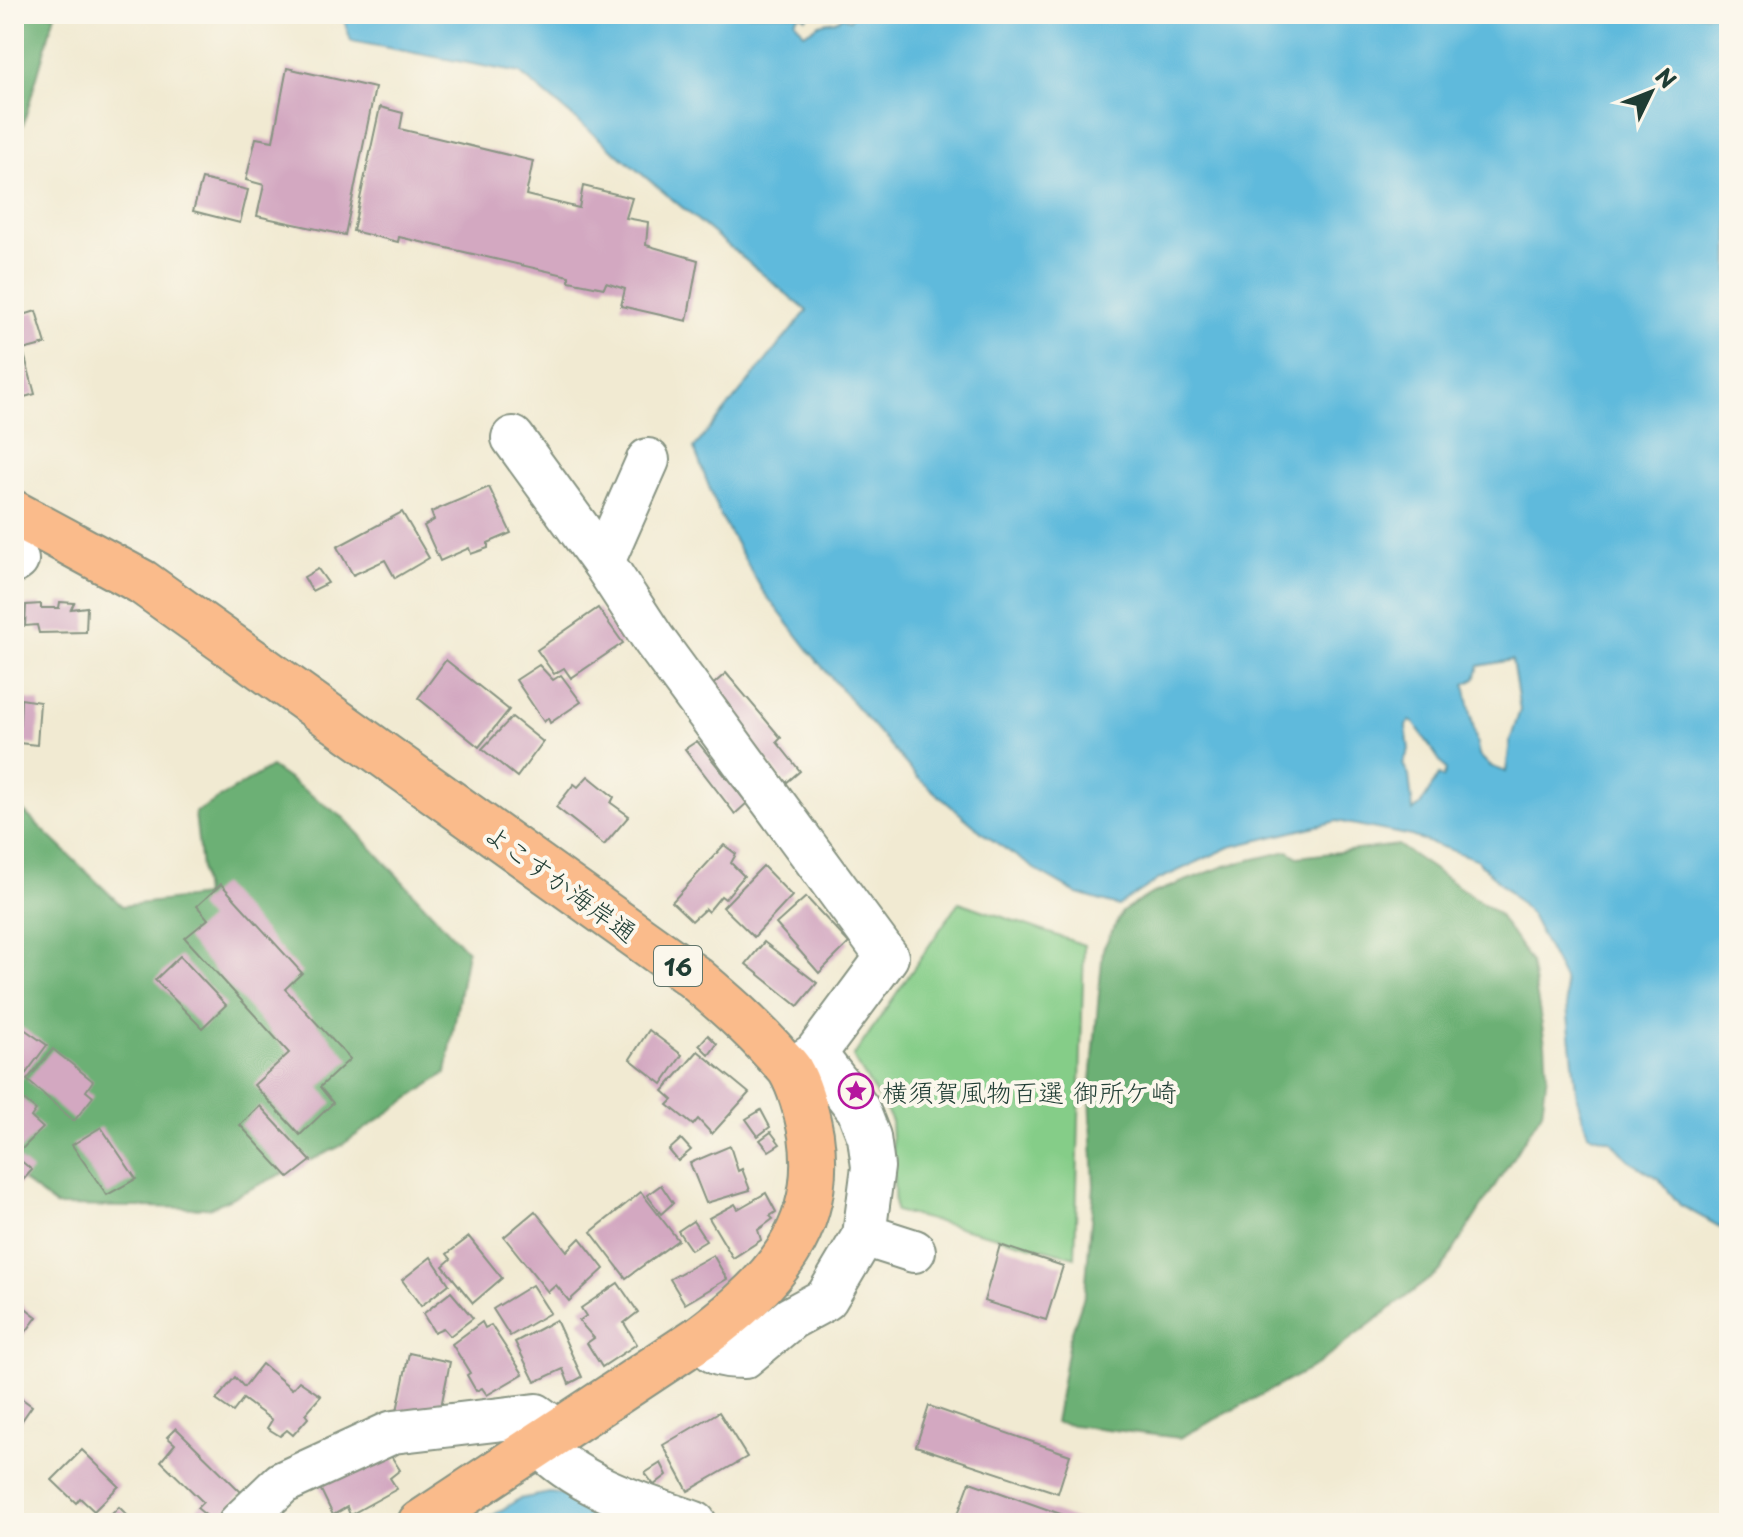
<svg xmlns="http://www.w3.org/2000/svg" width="1743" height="1537" font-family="'Playpen Sans','Klee One',sans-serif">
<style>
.green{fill:#85cd88;stroke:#52855e;stroke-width:2}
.forest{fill:#6cb074;stroke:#467654;stroke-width:2}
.water{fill:#5ebadc;stroke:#3e7c88;stroke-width:2;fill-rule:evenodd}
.building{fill:#d3a8c1}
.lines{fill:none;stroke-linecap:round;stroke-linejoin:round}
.minor-casing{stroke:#889483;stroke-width:46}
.highway-casing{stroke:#889483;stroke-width:48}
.minor{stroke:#fff;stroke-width:42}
.highway{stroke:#fabb8b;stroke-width:44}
.labels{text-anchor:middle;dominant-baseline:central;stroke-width:8;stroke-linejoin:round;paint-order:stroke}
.shield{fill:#fbf7ec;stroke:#61756b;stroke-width:2}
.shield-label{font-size:24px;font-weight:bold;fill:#1f3d34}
.street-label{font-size:26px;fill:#1f3d34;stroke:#fbf7ec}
.poi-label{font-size:26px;fill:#1f3d34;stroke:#fbf7ec;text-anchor:start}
</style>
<rect width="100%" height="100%" fill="#fbf7ec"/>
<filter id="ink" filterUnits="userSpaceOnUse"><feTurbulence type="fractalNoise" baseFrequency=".0125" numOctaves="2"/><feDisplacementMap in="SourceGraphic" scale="16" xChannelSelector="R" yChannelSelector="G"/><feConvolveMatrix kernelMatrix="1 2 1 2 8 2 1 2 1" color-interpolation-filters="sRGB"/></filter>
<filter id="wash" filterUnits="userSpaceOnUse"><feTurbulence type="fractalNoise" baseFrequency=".006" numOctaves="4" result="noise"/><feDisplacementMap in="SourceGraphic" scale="32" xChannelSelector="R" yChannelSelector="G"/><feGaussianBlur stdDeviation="1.8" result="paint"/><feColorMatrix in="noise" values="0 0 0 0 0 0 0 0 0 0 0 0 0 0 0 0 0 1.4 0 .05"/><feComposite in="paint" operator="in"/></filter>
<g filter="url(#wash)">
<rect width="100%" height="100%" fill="#f1ead2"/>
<polygon class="green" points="959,902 1084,945 1075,1257 895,1211 891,1119 853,1057"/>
<g class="forest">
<polygon points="14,14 55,14 23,125 14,131"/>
<polygon points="271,767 344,818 467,951 446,1073 339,1147 210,1208 56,1206 14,1174 14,802 122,906 204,896 195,813"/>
<polygon points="1398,845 1498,914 1531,963 1545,1043 1547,1074 1542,1112 1441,1270 1314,1367 1180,1438 1055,1423 1069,1340 1085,1293 1094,1186 1090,1093 1103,949 1122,912 1151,894 1225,866 1288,851 1298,857"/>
</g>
<g class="water">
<path d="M 342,14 L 811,14 L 806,18 L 802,15 L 798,16 L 795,21 L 804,33 C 812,31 813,27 820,24 C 829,20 835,24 843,16 L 850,20 L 853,14 L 1729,14 L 1729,1232 L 1680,1205 L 1659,1179 L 1631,1162 L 1611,1141 L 1588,1134 L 1577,1098 L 1564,979 L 1530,913 L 1476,859 L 1411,836 L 1337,821 L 1230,847 L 1158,880 L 1118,906 L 1078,894 L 1039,872 L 985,835 L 918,778 L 818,662 L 762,590 L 720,515 L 694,448 L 807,311 L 520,73 L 351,41 ZM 1512,660 L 1520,710 L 1510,741 L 1506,772 L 1490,766 L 1479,755 L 1465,684 L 1475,679 L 1479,666 ZM 1410,721 L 1415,724 L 1446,770 L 1443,778 L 1439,775 L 1420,806 L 1413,811 L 1409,776 L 1403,764 L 1409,750 L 1406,726 Z"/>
<polygon points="550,1493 582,1497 653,1523 481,1523 519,1499"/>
</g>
<g id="blocks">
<g class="building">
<polygon points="287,68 375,88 345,235 257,216 264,185 246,180 256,138 273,141"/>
<polygon points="380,107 403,113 400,129 533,161 526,195 579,208 583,186 632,198 626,218 648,222 646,245 698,260 687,321 621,306 625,289 606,283 604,288 569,281 569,276 399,237 398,242 353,231"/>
<polygon points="202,179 248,190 240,223 193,211"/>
<polygon points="36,311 46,344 23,350 35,394 14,400 14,318"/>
<polygon points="489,487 511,533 488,543 488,548 471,554 469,548 440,561 424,526 434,520 431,512"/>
<polygon points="402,512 429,558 395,578 385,560 353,575 337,547"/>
<polygon points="318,569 328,583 312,591 304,577"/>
<polygon points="60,602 74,603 71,609 87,607 86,632 39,633 37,625 25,626 26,605 41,604 41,608 59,608"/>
<polygon points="598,608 623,643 571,678 564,668 554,674 537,650"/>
<polygon points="446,660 509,710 479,747 418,698"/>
<polygon points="539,665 553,680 561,675 581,702 550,723 548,718 544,722 516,680"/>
<polygon points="726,673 781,738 777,742 800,771 786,783 708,689"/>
<polygon points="21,699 40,702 37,745 19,743"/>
<polygon points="512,717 543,742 517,777 482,749"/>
<polygon points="697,741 747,803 735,814 685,749"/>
<polygon points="588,776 614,797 611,803 629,816 604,845 556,807 574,784 578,787"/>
<polygon points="724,845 736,854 731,863 744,876 725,899 721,896 708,912 705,909 692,921 672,902"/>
<polygon points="763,866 792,896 754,937 723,907"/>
<polygon points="221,884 302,973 285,989 350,1059 320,1087 333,1103 300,1135 254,1085 289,1053 185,938 208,919 197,906"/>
<polygon points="806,897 849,943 819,973 776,924"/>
<polygon points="764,942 817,983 798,1006 746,964"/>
<polygon points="180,956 226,1005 202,1028 155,980"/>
<polygon points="14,1022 47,1045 21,1080 14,1075"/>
<polygon points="649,1030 682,1055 662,1084 630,1059"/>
<polygon points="708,1035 717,1044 709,1055 699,1045"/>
<polygon points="53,1049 93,1081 86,1091 93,1097 74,1121 27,1080"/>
<polygon points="698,1051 749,1093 712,1134 698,1119 693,1125 668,1105 673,1100 663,1091"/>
<polygon points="14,1092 36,1110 31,1117 43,1128 20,1151 14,1147"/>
<polygon points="260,1106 311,1161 289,1178 240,1125"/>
<polygon points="761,1110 770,1127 758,1136 746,1119"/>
<polygon points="101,1127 136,1179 107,1195 72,1145"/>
<polygon points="771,1132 780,1144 769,1151 760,1140"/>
<polygon points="681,1139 691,1150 678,1161 669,1150"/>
<polygon points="730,1146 738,1171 742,1169 750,1190 706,1203 690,1163"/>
<polygon points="14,1155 32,1170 14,1190"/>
<polygon points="661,1185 673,1203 661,1214 647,1195"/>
<polygon points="641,1192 678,1240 626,1278 591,1232"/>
<polygon points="766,1193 776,1212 770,1216 773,1219 758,1230 761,1240 733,1258 709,1218 735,1204 738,1209"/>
<polygon points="535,1211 567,1251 580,1238 604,1269 569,1301 556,1285 548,1292 504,1237"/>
<polygon points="693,1221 706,1241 691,1250 678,1231"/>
<polygon points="469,1237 502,1278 473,1303 443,1266 451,1259 447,1254"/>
<polygon points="1000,1245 1063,1266 1046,1320 984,1301"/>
<polygon points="713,1255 727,1279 685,1304 670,1279"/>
<polygon points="431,1257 449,1284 421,1306 402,1280"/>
<polygon points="618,1283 638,1312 624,1323 637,1344 602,1367 587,1343 594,1338 579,1321 586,1316 581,1308"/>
<polygon points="532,1285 550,1313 510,1336 493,1309"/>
<polygon points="451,1292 473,1318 450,1336 443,1328 434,1332 423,1314"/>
<polygon points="14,1299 37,1317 14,1348"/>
<polygon points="556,1320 582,1377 569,1384 563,1369 535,1382 515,1342"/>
<polygon points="482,1322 485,1328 491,1325 523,1374 487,1395 482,1388 476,1391 467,1375 470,1373 452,1344"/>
<polygon points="409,1353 450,1362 441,1407 397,1411"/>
<polygon points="262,1364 292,1389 299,1381 321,1396 305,1414 308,1418 293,1435 287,1430 280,1436 267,1428 272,1420 243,1399 233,1412 216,1400 235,1377 244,1387"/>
<polygon points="14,1393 32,1406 14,1432"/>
<polygon points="929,1406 1070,1455 1058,1493 916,1446"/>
<polygon points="719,1412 747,1457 688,1491 663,1445"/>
<polygon points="176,1428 242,1493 214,1522 197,1508 203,1502 161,1461 175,1444 167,1437"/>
<polygon points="386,1448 400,1470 390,1478 397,1489 350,1515 347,1507 333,1515 319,1486"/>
<polygon points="82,1450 119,1486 94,1511 80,1498 76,1503 52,1480"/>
<polygon points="661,1463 667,1475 654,1485 645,1473"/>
<polygon points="970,1482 1086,1523 955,1522"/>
<polygon points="119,1507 135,1523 103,1523"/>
</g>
</g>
</g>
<g filter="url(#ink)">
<use href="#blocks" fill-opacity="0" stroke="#889483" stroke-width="2"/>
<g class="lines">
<g class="minor-casing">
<g id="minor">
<polyline points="513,438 603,562"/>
<polyline points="648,460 603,562 654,640 887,957 815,1054 790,1070"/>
<polyline points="14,551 17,560 14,562"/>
<polyline points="864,1235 914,1251"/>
<path d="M 701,1337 C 714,1357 722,1356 744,1357 L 791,1318 L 826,1299 L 864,1235 L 873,1167 L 869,1137 L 858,1109 L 815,1054"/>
<path d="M 539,1444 C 579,1487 641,1504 695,1523"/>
<polyline points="240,1523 282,1483 393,1432 536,1415 558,1431"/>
</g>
</g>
<g class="highway-casing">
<path id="highway" d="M 14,513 L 142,582 L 694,977 C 722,1001 749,1024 774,1052 C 779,1058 786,1064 790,1070 C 801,1089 807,1114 811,1135 C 825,1229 771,1285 701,1337 L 420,1523"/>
</g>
<use href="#minor" class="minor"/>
<use href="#highway" class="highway"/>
</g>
</g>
<defs>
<g id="sight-ring" transform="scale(1.8)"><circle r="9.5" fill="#fbf7ec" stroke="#b5179e" stroke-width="1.5"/><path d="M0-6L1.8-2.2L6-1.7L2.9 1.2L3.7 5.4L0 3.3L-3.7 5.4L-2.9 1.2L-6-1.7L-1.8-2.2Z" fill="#b5179e"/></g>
</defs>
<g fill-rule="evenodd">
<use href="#sight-ring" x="856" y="1091"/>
</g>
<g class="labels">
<rect class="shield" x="654" y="946" width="48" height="40" rx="6"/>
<g class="shield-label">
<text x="678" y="966">16</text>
</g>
<g class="street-label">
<text transform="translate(561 882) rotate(36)">よこすか海岸通</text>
</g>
<g class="poi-label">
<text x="882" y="1091">横須賀風物百選 御所ケ崎</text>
</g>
</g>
<rect width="1743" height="1537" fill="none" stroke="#fbf7ec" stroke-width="48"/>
<g transform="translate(1651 92) rotate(47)" stroke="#fbf7ec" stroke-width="6" paint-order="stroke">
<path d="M0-6L14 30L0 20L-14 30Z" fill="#1f3d34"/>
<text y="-12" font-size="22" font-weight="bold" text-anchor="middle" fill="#1f3d34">N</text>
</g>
</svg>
